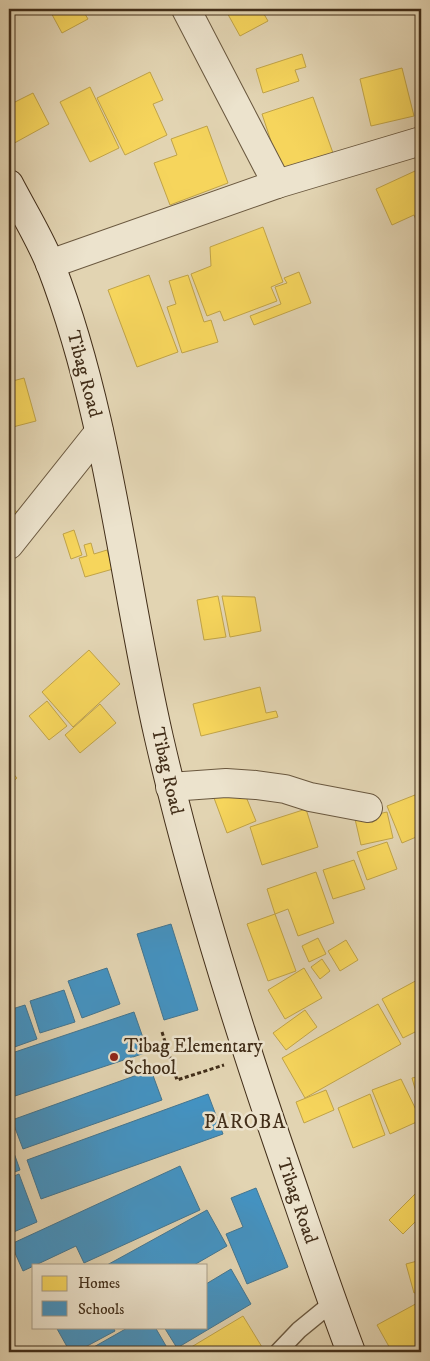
<svg xmlns="http://www.w3.org/2000/svg" width="430" height="1361" font-family="'IM FELL DW Pica',serif">
<style>
.homes{fill:#f6d55c;stroke:#c0a348}
.schools{fill:#4393c3;stroke:#437590}
.lines{fill:none;stroke-linecap:round;stroke-linejoin:round}
.lane-casing{stroke:#6a583f;stroke-width:19}
.street-casing{stroke:#6a583f;stroke-width:30}
.secondary-casing{stroke:#422e19;stroke-width:30}
.path{stroke:#422e19;stroke-width:3;stroke-dasharray:4 2.5;stroke-linecap:butt}
.lane{stroke:#ece3cd;stroke-width:16}
.street{stroke:#ece3cd;stroke-width:28}
.secondary{stroke:#ece3cd;stroke-width:28}
.poi-dot{fill:#8f2418;stroke:#ece3cd;stroke-width:2}
.labels{text-anchor:middle;dominant-baseline:central;stroke-width:5;stroke-linejoin:round;paint-order:stroke}
.street-label{font-size:19px;fill:#422e19;stroke:#ece3cd}
.poi-label{font-size:19px;fill:#422e19;stroke:#ece3cd;text-anchor:start}
.neighbourhood-label{font-size:20px;letter-spacing:1px;fill:#422e19;stroke:#ece3cd}
</style>
<rect width="100%" height="100%" fill="#e2d4b2"/>
<filter id="stains"><feTurbulence type="fractalNoise" baseFrequency=".004" numOctaves="4"/><feColorMatrix values="0 0 0 0 .2 0 0 0 0 .09 0 0 0 0 .02 0 0 0 .5 -.17"/></filter>
<radialGradient id="worn" r=".72"><stop offset=".6" stop-color="#630" stop-opacity="0"/><stop offset="1" stop-color="#630" stop-opacity=".3"/></radialGradient>
<g class="homes">
<polygon points="49,9 82,9 88,19 62,33"/>
<polygon points="88,9 99,9 90,13"/>
<polygon points="225,9 261,9 268,21 240,36"/>
<polygon points="302,54 306,67 295,70 299,81 263,93 256,69"/>
<polygon points="402,68 414,116 371,126 360,79"/>
<polygon points="150,72 163,100 153,104 167,135 125,155 97,98"/>
<polygon points="90,87 119,148 90,162 60,102"/>
<polygon points="33,93 49,124 9,146 9,105"/>
<polygon points="313,97 333,153 281,171 262,114"/>
<polygon points="207,126 228,183 170,205 154,163 177,155 171,139"/>
<polygon points="415,171 421,184 421,232 414,215 392,225 376,189"/>
<polygon points="263,227 283,282 271,287 277,301 224,321 220,311 207,316 191,274 211,266 210,247"/>
<polygon points="299,272 311,303 254,325 250,316 281,304 275,287 287,283 284,278"/>
<polygon points="149,275 178,352 137,367 108,290"/>
<polygon points="188,275 204,322 211,320 218,342 182,353 167,307 176,304 169,281"/>
<polygon points="24,378 36,421 9,428 9,382"/>
<polygon points="9,506 17,512 9,522"/>
<polygon points="74,530 82,555 71,559 63,534"/>
<polygon points="91,543 94,554 107,550 113,569 85,577 79,558 87,556 84,545"/>
<polygon points="218,596 226,637 204,640 197,600"/>
<polygon points="222,596 255,597 261,631 230,637"/>
<polygon points="89,650 120,684 73,727 42,692"/>
<polygon points="260,687 266,713 276,711 278,717 201,736 193,704"/>
<polygon points="47,701 67,726 49,740 29,716"/>
<polygon points="100,704 116,723 80,753 65,735"/>
<polygon points="9,769 17,778 9,785"/>
<polygon points="242,787 256,821 227,833 214,798"/>
<polygon points="420,793 421,835 402,843 387,806"/>
<polygon points="306,809 318,847 262,865 250,827"/>
<polygon points="387,812 393,838 361,845 355,819"/>
<polygon points="387,842 397,869 367,880 357,852"/>
<polygon points="354,860 365,889 333,899 323,870"/>
<polygon points="316,872 334,923 298,936 288,909 275,914 267,889"/>
<polygon points="275,914 296,971 268,981 247,924"/>
<polygon points="318,938 326,954 309,962 302,946"/>
<polygon points="346,940 358,960 340,971 328,951"/>
<polygon points="322,959 330,971 320,979 311,967"/>
<polygon points="304,968 322,998 285,1019 268,990"/>
<polygon points="421,978 421,1029 403,1038 382,999"/>
<polygon points="378,1004 401,1044 305,1098 282,1058"/>
<polygon points="305,1010 317,1027 286,1050 273,1033"/>
<polygon points="421,1076 421,1110 412,1078"/>
<polygon points="401,1079 421,1120 390,1134 372,1090"/>
<polygon points="326,1090 334,1110 304,1123 296,1102"/>
<polygon points="370,1094 385,1135 353,1148 338,1108"/>
<polygon points="421,1188 421,1216 403,1234 389,1220"/>
<polygon points="421,1260 421,1291 414,1293 406,1264"/>
<polygon points="421,1301 421,1345 408,1352 392,1352 377,1325"/>
<polygon points="243,1316 262,1347 253,1352 183,1352"/>
</g>
<g class="schools">
<polygon points="171,924 198,1010 164,1020 137,934"/>
<polygon points="107,968 120,1004 82,1018 68,981"/>
<polygon points="64,990 75,1022 40,1033 30,1001"/>
<polygon points="25,1005 37,1039 9,1049 9,1010"/>
<polygon points="134,1012 148,1052 9,1098 9,1054"/>
<polygon points="151,1070 162,1100 23,1149 12,1120"/>
<polygon points="208,1094 223,1134 41,1199 27,1160"/>
<polygon points="9,1139 20,1170 9,1174"/>
<polygon points="180,1166 200,1210 84,1263 76,1246 23,1271 11,1244"/>
<polygon points="19,1174 37,1222 9,1234 9,1178"/>
<polygon points="256,1188 288,1267 247,1284 226,1234 243,1227 231,1198"/>
<polygon points="207,1210 227,1246 194,1265 107,1265"/>
<polygon points="231,1269 251,1304 177,1348 164,1327 206,1327 206,1284"/>
<polygon points="56,1327 113,1327 115,1331 76,1352 70,1352"/>
<polygon points="129,1327 155,1327 169,1351 85,1352"/>
<polygon points="9,1342 13,1351 10,1352 9,1352"/>
</g>
<g class="lines">
<g class="lane-casing">
<polyline id="lane" points="278,1352 299,1330 332,1303"/>
</g>
<g class="street-casing">
<g id="street">
<polyline points="186,9 277,184"/>
<polyline points="50,264 277,184 421,141"/>
<polyline points="9,545 99,432"/>
<polyline points="170,787 226,783 256,785 285,789 310,797 368,808"/>
</g>
</g>
<g class="secondary-casing">
<path id="secondary" d="M 9,184 C 23,211 40,238 51,266 C 109,417 123,581 159,738 C 192,881 236,1022 284,1161 C 306,1225 327,1289 351,1352"/>
</g>
<polyline class="path" points="162,1032 177,1080 224,1065"/>
<use href="#lane" class="lane"/>
<use href="#street" class="street"/>
<use href="#secondary" class="secondary"/>
</g>
<circle class="poi-dot" cx="114" cy="1057" r="5"/>
<g class="labels">
<g class="street-label">
<text transform="translate(84 374) rotate(75)">Tibag Road</text>
<text transform="translate(167 771) rotate(77)">Tibag Road</text>
<text transform="translate(297 1201) rotate(71)">Tibag Road</text>
</g>
<g class="poi-label">
<text x="124" y="1046">Tibag Elementary<tspan x="124" dy="22">School</tspan></text>
</g>
<g class="neighbourhood-label">
<text x="245" y="1122">PAROBA</text>
</g>
</g>
<rect width="430" height="1361" fill="none" stroke="#e2d4b2" stroke-width="30"/>
<rect x="10" y="10" width="410" height="1341" fill="none" stroke="#422e19" stroke-width="2.5"/>
<rect x="15" y="15" width="400" height="1331" fill="none" stroke="#422e19"/>
<rect x="32" y="1264" width="175" height="65" fill="#ece3cd" stroke="#a89b85"/>
<rect x="42" y="1276" width="25" height="15" fill="#f6d55c" stroke="#a89b85"/>
<text x="78" y="1288" font-size="15" fill="#422e19">Homes</text>
<rect x="42" y="1301" width="25" height="15" fill="#4393c3" stroke="#a89b85"/>
<text x="78" y="1314" font-size="15" fill="#422e19">Schools</text>
<rect width="100%" height="100%" filter="url(#stains)"/>
<rect width="100%" height="100%" fill="url(#worn)"/>
</svg>
